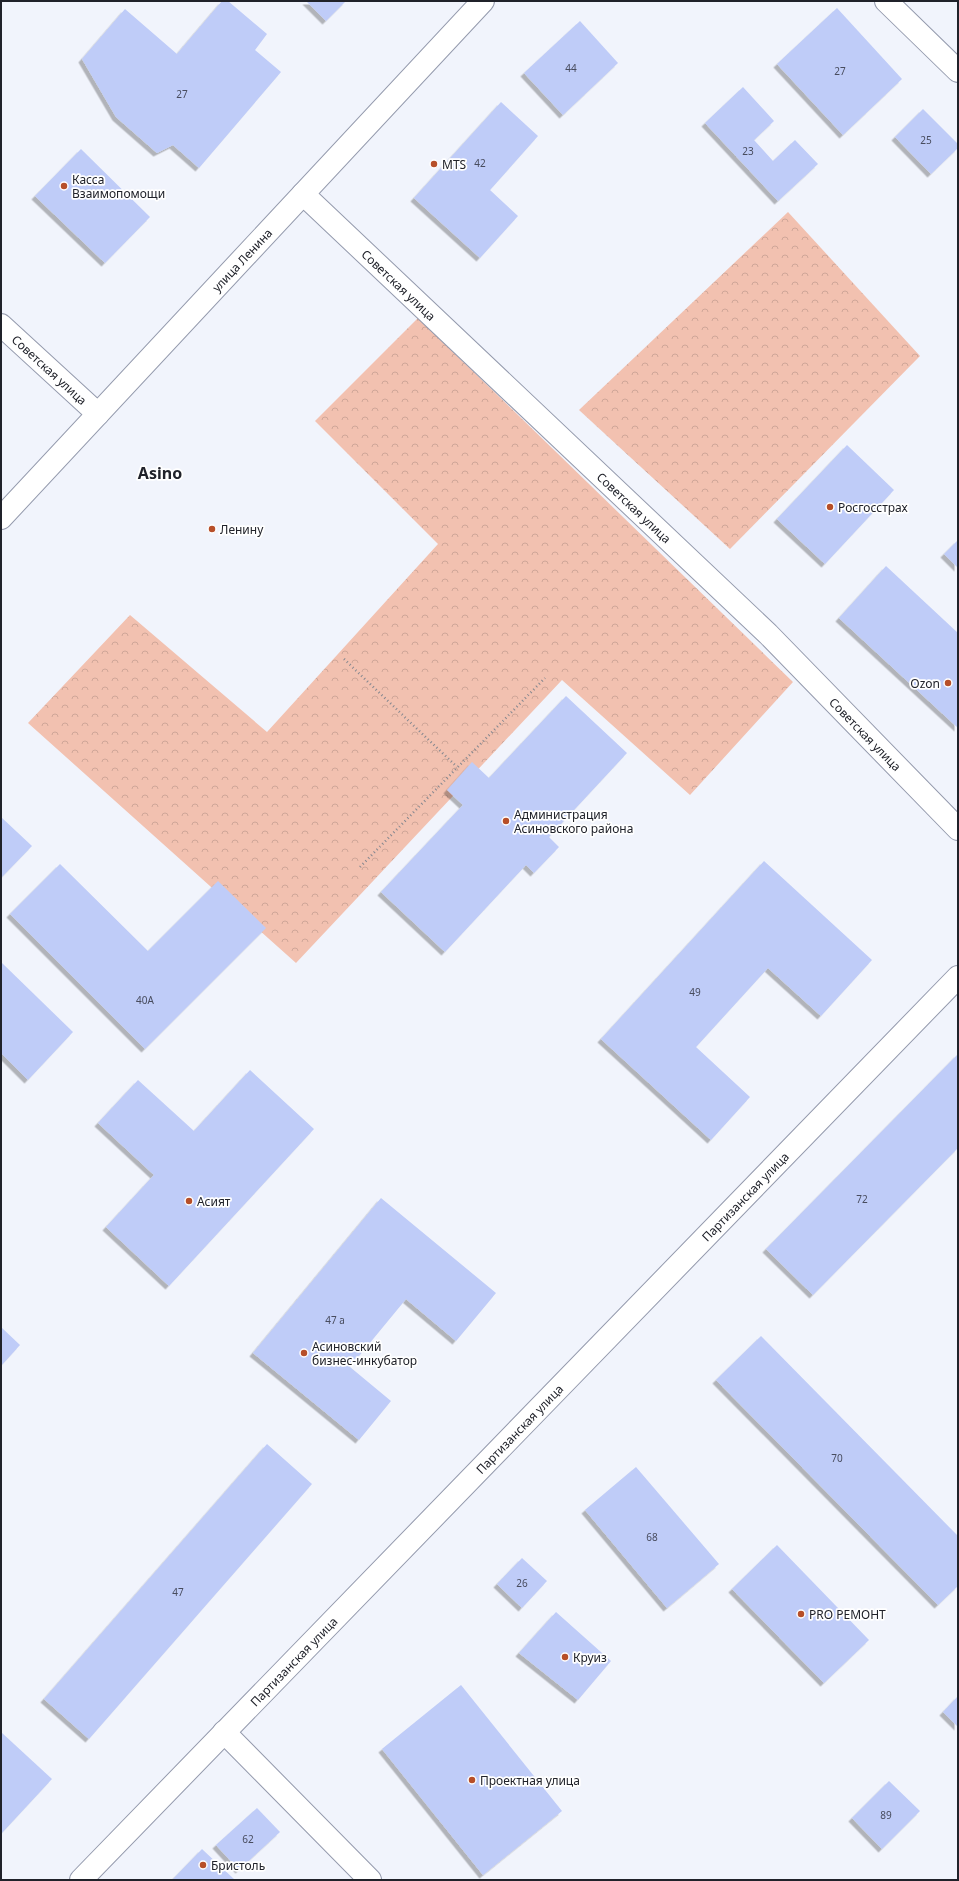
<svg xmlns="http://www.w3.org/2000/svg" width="959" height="1881" font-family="'Noto Sans',sans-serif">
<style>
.park{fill:url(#park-crowns)}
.building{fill:#bfccf8;filter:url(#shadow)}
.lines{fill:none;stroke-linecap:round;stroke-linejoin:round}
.minor-casing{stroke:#949aad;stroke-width:24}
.secondary-casing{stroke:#949aad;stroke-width:24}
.path{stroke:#84878f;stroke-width:2.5;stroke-dasharray:1 3;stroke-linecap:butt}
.minor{stroke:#fff;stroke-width:22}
.secondary{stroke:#fff;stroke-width:22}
.poi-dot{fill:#b74f29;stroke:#fff;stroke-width:1.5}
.labels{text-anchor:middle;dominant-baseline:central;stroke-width:3.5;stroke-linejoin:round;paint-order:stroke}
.number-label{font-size:10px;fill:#484c5e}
.poi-label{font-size:12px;fill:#20222a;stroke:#fff;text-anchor:start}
.street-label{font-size:12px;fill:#20222a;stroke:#fff}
.district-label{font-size:16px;font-weight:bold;fill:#20222a;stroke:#fff}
</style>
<defs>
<pattern id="park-crowns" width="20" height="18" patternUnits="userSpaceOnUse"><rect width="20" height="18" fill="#f2c1b0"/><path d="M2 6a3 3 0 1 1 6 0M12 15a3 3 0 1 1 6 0" fill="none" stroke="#cfa698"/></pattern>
<filter id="shadow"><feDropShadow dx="-3.5" dy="3.5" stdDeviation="0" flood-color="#0004"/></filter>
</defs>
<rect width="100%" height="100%" fill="#f1f4fc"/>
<g class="park">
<polygon points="788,212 920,356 730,549 579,410"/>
<polygon points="418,318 793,682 690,795 562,680 296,963 28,723 130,615 267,732 438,544 315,421"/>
</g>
<g class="building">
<polygon points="222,1 228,1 267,34 255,50 281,72 199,168 173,145 157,153 116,117 82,59 125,9 177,54"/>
<polygon points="306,1 346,1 326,21"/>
<polygon points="837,8 902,79 843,135 777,64"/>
<polygon points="580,21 618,63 563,115 524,73"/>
<polygon points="743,87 774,121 754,140 773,161 795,140 818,164 778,201 705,123"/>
<polygon points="501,102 538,136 490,190 518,216 480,258 414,198"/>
<polygon points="923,109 958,144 958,148 931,174 895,137"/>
<polygon points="81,149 150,217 105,263 35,196"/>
<polygon points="847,445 894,490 825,564 777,519"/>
<polygon points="958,540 958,568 944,554"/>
<polygon points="886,566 958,633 958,728 839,618"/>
<polygon points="566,696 627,753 549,837 559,847 534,873 526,865 445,952 381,892 463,805 447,790 472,762 489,778"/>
<polygon points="1,817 32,846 1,878"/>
<polygon points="764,861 872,960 821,1016 768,968 696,1047 750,1097 711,1140 601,1039"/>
<polygon points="60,864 148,951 218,881 266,928 145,1049 10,914"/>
<polygon points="1,962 73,1032 28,1080 1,1053"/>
<polygon points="958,1054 958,1148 813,1295 766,1249"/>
<polygon points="250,1070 314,1129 169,1286 106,1227 154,1175 98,1123 138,1080 194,1131"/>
<polygon points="381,1198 496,1293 456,1341 406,1299 350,1367 391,1401 359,1440 253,1353"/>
<polygon points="1,1327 20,1345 1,1366"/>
<polygon points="761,1336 958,1536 958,1586 938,1605 716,1380"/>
<polygon points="267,1444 312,1484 89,1739 44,1699"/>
<polygon points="636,1467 719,1564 667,1608 585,1510"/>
<polygon points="777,1545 869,1640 824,1683 732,1589"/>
<polygon points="522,1558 547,1581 522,1608 497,1584"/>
<polygon points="556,1612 611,1661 578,1700 519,1653"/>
<polygon points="461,1685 562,1811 483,1875 382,1749"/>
<polygon points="958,1696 958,1727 943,1712"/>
<polygon points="1,1732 52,1779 1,1834"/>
<polygon points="889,1781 920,1811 882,1849 852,1818"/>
<polygon points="257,1808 280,1832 239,1870 216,1845"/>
<polygon points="202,1849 235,1880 172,1880"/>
</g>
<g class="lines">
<g class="minor-casing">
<g id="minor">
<polyline points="886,1 958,71"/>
<path id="s1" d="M 303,194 L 768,634 L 958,829"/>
<path id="s2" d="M 1,325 L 98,414"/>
<polyline points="224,1732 370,1880"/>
<path id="s3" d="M 81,1880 L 958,977"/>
</g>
</g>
<g class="secondary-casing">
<g id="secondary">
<path id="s4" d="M 1,518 L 483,1"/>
</g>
</g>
<g class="path">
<polyline points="344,659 457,767"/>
<polyline points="360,867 545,678"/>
</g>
<use href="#minor" class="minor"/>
<use href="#secondary" class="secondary"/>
</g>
<g class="poi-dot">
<circle cx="434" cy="164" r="4"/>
<circle cx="64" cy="186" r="4"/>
<circle cx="830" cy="507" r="4"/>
<circle cx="212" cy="529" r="4"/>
<circle cx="948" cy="683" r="4"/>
<circle cx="506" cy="821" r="4"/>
<circle cx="189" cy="1201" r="4"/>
<circle cx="304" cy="1353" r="4"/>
<circle cx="801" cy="1614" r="4"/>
<circle cx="565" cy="1657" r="4"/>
<circle cx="472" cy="1780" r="4"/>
<circle cx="203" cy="1865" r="4"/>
</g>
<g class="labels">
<g class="number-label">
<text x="571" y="68">44</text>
<text x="840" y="71">27</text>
<text x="182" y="94">27</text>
<text x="926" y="140">25</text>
<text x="748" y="151">23</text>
<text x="480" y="163">42</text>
<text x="695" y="992">49</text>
<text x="145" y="1000">40А</text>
<text x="862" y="1199">72</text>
<text x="335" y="1320">47 а</text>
<text x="837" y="1458">70</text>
<text x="652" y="1537">68</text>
<text x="522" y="1583">26</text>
<text x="178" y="1592">47</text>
<text x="886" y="1815">89</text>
<text x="248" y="1839">62</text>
</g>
<g class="poi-label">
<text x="442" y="164">MTS</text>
<text x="72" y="179">Касса<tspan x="72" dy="14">Взаимопомощи</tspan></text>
<text x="838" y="507">Росгосстрах</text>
<text x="220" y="529">Ленину</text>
<text x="940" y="683" text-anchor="end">Ozon</text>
<text x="514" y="814">Администрация<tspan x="514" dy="14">Асиновского района</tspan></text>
<text x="197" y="1201">Асият</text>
<text x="312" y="1346">Асиновский<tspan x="312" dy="14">бизнес-инкубатор</tspan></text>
<text x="809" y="1614">PRO РЕМОНТ</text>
<text x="573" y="1657">Круиз</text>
<text x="480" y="1780">Проектная улица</text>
<text x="211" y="1865">Бристоль</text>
</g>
<g class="street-label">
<text stroke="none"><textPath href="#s4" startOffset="353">улица Ленина</textPath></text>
<text stroke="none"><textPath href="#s1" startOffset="132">Советская улица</textPath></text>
<text stroke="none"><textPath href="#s2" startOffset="66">Советская улица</textPath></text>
<text stroke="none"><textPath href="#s1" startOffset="456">Советская улица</textPath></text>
<text stroke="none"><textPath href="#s1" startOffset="780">Советская улица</textPath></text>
<text stroke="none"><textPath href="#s3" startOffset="953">Партизанская улица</textPath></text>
<text stroke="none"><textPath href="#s3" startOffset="629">Партизанская улица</textPath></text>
<text stroke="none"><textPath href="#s3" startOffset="305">Партизанская улица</textPath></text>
</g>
<g class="district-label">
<text x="160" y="473">Asino</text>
</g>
</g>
<rect width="959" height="1881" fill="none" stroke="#20222a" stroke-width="4"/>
</svg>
